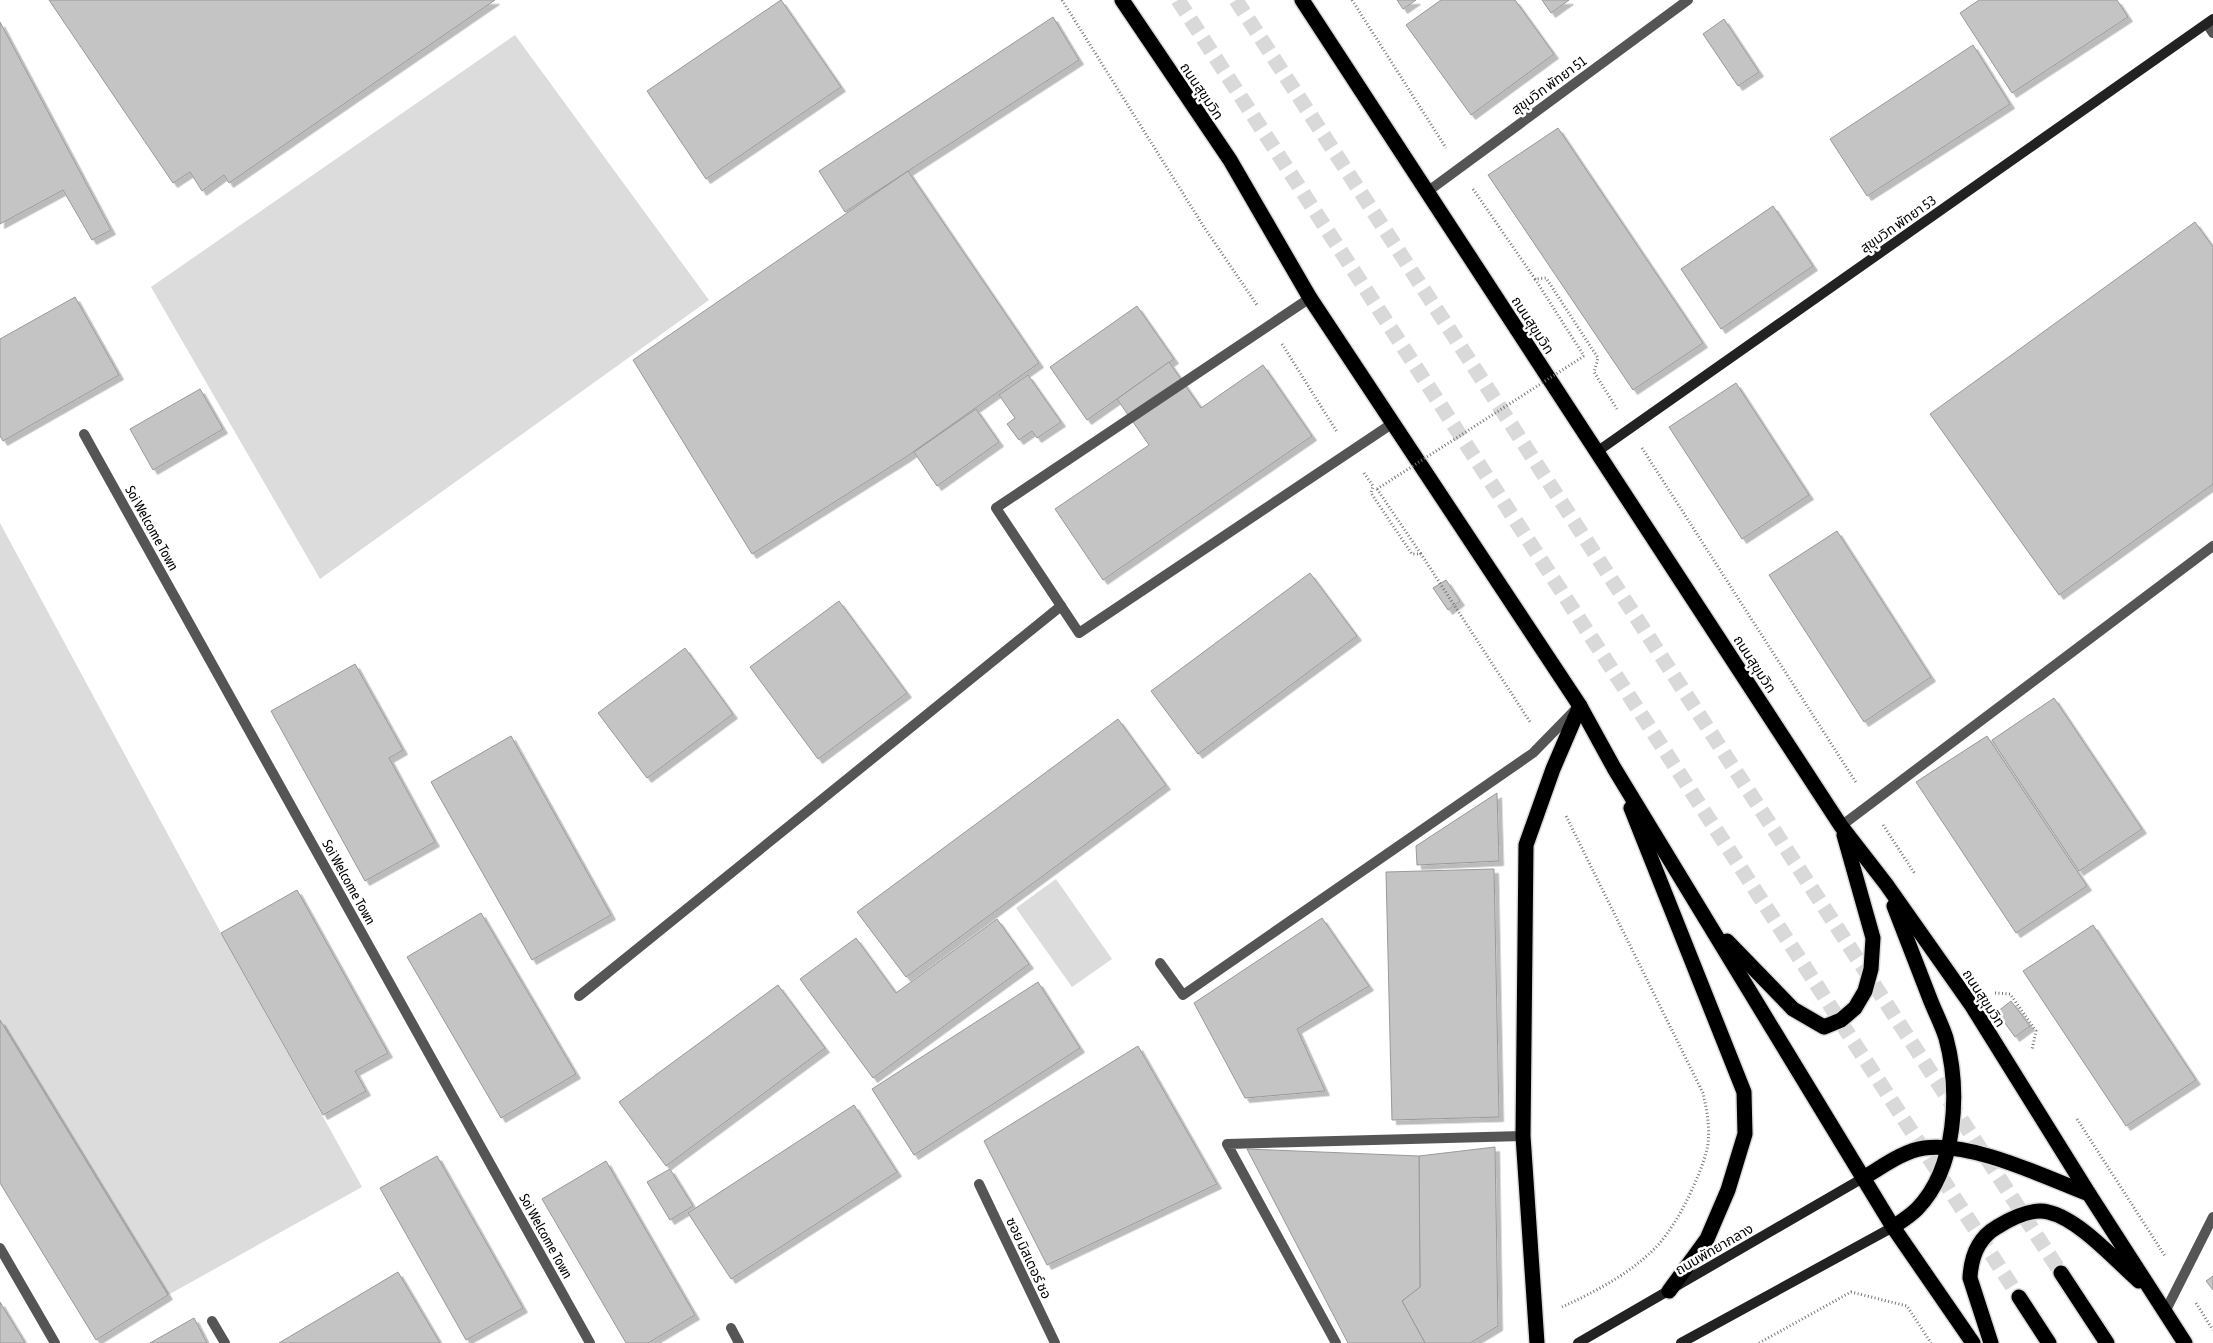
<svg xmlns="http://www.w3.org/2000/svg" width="2213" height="1343" font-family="'Asap Condensed','Noto Sans Thai',sans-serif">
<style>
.green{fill:#dcdcdc}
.building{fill:#c4c4c4;stroke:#999;filter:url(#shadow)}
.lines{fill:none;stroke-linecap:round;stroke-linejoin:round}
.highway-tunnel{stroke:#d9d9d9;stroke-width:15;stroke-dasharray:15 8;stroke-linecap:butt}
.highway-casing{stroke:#dbdbdb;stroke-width:18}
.path{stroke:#777;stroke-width:3;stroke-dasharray:1 2.5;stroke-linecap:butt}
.lane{stroke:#555;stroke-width:10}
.street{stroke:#555;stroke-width:10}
.secondary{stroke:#222;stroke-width:10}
.highway{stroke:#000;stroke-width:15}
.path-bridge{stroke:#777;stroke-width:3;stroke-dasharray:1 2.5;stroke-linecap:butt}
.labels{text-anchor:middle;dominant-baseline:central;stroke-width:5;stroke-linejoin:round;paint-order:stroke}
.street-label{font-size:14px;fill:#000;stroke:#fff}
</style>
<defs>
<filter id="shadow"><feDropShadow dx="4.5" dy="4.5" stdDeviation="0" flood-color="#0004"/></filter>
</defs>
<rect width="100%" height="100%" fill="#fff"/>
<g class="green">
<polygon points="515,35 709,300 320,579 151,287"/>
<polygon points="0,523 221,933 362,1187 168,1295 0,1020"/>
<polygon points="1056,879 1112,959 1072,987 1016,908"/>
</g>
<g class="building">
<polygon points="49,0 495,0 229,183 224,175 202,191 190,172 173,183"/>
<polygon points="781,0 841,87 706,179 647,91"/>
<polygon points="1397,0 1416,0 1403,9"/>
<polygon points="1441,0 1515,0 1554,54 1471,115 1406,25"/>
<polygon points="1542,0 1569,0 1551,13"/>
<polygon points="1979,0 2117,0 2128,17 2012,93 1960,13"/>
<polygon points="1053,17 1079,60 845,212 819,171"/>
<polygon points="1724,19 1759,72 1738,86 1703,34"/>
<polygon points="0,22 111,230 92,240 63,190 0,224"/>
<polygon points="1973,45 2010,104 1867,196 1830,139"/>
<polygon points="1558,128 1703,343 1633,390 1488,175"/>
<polygon points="908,171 1039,363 906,457 752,554 633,360"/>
<polygon points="1773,206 1813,266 1721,329 1681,269"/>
<polygon points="2195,222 2213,247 2213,484 2059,595 1930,414"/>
<polygon points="75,297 119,375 3,441 0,436 0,339"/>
<polygon points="1137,306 1174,359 1087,420 1050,367"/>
<polygon points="1169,362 1201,408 1263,365 1312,436 1103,580 1055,509 1149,445 1117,399"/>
<polygon points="1028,375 1061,422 1037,438 1032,431 1019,440 1007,424 1015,418 999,395"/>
<polygon points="1736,383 1809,495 1742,539 1669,427"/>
<polygon points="200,389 223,429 153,470 130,429"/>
<polygon points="976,409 999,442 937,486 914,452"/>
<polygon points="1837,531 1931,677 1864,722 1769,575"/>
<polygon points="1310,573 1357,636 1198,754 1151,691"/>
<polygon points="1446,580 1460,601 1448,610 1433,588"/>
<polygon points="839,601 907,693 818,759 750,667"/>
<polygon points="685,648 733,714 647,778 598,713"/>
<polygon points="355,664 403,750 389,758 435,842 365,881 271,711"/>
<polygon points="2054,698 2142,829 2079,871 1992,740"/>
<polygon points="1118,719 1166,785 906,977 857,912"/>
<polygon points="511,736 611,915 532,960 431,782"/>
<polygon points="1987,736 2087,886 2016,933 1916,782"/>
<polygon points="1497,793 1499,861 1417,865 1416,846"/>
<polygon points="1494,869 1499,1117 1392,1120 1386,872"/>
<polygon points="297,890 388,1053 355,1071 366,1091 323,1115 221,933"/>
<polygon points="481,913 576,1074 501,1118 407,957"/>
<polygon points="1322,918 1369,986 1297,1029 1325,1091 1245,1098 1194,1003"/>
<polygon points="997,919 1029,964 873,1078 800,979 856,938 896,993"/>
<polygon points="2093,925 2196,1080 2126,1126 2023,971"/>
<polygon points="1038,982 1080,1048 914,1155 872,1089"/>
<polygon points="778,985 825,1048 666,1166 619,1102"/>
<polygon points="2011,1001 2030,1026 2015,1037 1997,1012"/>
<polygon points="0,1020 168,1295 96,1340 0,1183"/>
<polygon points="1138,1046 1217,1184 1047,1265 984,1141"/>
<polygon points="854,1105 897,1172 731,1279 688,1213"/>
<polygon points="1495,1147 1498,1326 1470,1343 1425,1343 1402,1301 1420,1287 1419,1156"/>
<polygon points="1247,1149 1419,1156 1420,1287 1402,1301 1425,1343 1348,1343"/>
<polygon points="437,1156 523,1308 466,1340 380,1188"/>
<polygon points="606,1161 695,1315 648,1343 626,1343 542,1199"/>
<polygon points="670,1169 693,1206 670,1220 647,1182"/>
<polygon points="398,1272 440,1343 279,1343"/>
<polygon points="2213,1276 2213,1290 2206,1281"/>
<polygon points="0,1302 25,1343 0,1343"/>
<polygon points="194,1318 207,1343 150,1343"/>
</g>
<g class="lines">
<g class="highway-tunnel">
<polyline points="1178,0 2019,1297"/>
<polyline points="1236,0 2061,1273"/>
</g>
<g class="highway-casing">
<g id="highway">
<polyline points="1122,0 1230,160 1310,298 1580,706 1614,768 1893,1227 1973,1343"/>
<polyline points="1302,0 1841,826 1886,884 1972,1006 2089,1194 2185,1343"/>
<polyline points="1631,808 1744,1092 1745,1134 1728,1190 1707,1239 1669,1291"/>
<polyline points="1727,941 1793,1009 1824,1027 1841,1020 1855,1008 1865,991 1871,969 1873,938 1844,835"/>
<path d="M 1863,1178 C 1882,1167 1903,1151 1924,1148 C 1974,1142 2042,1176 2089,1194"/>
<path d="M 1893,1227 C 1902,1221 1910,1216 1917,1209 C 1957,1168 1960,1090 1946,1038 C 1942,1025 1935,1012 1930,999 C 1918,968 1906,937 1894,906"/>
<polyline points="2061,1273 2107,1343"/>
<polyline points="2019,1297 2049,1343"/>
<polyline points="1537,1343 1523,1136 1526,845 1553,769 1580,706"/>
<path d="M 1991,1343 L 1970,1278 C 1971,1257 1978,1238 1997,1227 C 2010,1219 2032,1208 2048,1212 C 2079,1219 2114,1259 2139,1281"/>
</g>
</g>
<g class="path">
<polyline points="1062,0 1204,227 1257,305"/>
<polyline points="1352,0 1446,148"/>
<polyline points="1473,189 1535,279 1546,278 1598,358 1594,372 1617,409"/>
<polyline points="1535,279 1584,356"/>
<polyline points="1282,344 1337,432"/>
<polyline points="1642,448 1857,784"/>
<polyline points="1364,473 1373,486 1371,493 1412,554 1421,554 1530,722"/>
<polyline points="1377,489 1421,554"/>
<polyline points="1883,825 1915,874"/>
<polyline points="1995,993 2010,994 2036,1031 2032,1050"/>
<polyline points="2077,1119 2165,1256"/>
<polyline points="2196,1303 2213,1330"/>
<path d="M 1562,1307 C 1595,1292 1633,1272 1658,1245 C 1678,1223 1699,1179 1707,1150 C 1711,1131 1707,1111 1703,1093 L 1566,816"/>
<polyline points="1759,1343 1851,1292 1907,1306 1931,1343"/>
</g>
<g class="lane">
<polyline points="2207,24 2213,33"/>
<polyline points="1310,298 996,508 1079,633 1393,423"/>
<polyline points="1841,826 2213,546"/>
<polyline points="1160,963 1183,995 1533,753 1575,710"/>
<polyline points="579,996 1061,606"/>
<polyline points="212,1321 225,1343"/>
<polyline points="1336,1343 1227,1144 1523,1136"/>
</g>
<g class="street">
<polyline points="1427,192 1688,0"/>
<polyline points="84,434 590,1343"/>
<polyline points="979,1184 1055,1343"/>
<polyline points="0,1248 55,1343"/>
<polyline points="2165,1312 2213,1217"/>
<polyline points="731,1328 739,1343"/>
</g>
<g class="secondary">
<polyline points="1598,451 2213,19"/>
<polyline points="1578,1343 1863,1178"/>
<polyline points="1681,1343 1893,1227"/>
</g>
<use href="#highway" class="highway"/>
<polyline class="path-bridge" points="1377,489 1584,356"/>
</g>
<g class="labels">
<g class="street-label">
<text transform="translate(1549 85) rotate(-36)">สุขุมวิท พัทยา 51</text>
<text transform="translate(1202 91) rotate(56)">ถนนสุขุมวิท</text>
<text transform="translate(1898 224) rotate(-35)">สุขุมวิท พัทยา 53</text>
<text transform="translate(1533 325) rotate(57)">ถนนสุขุมวิท</text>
<text transform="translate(152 528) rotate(61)">Soi Welcome Town</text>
<text transform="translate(1755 664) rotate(57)">ถนนสุขุมวิท</text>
<text transform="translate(349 882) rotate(61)">Soi Welcome Town</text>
<text transform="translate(1984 998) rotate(57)">ถนนสุขุมวิท</text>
<text transform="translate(546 1236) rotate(61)">Soi Welcome Town</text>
<text transform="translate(1714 1249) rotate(-30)">ถนนพัทยากลาง</text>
<text transform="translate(1029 1258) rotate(65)">ซอย มิสเตอร์ ชอ</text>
</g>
</g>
</svg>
